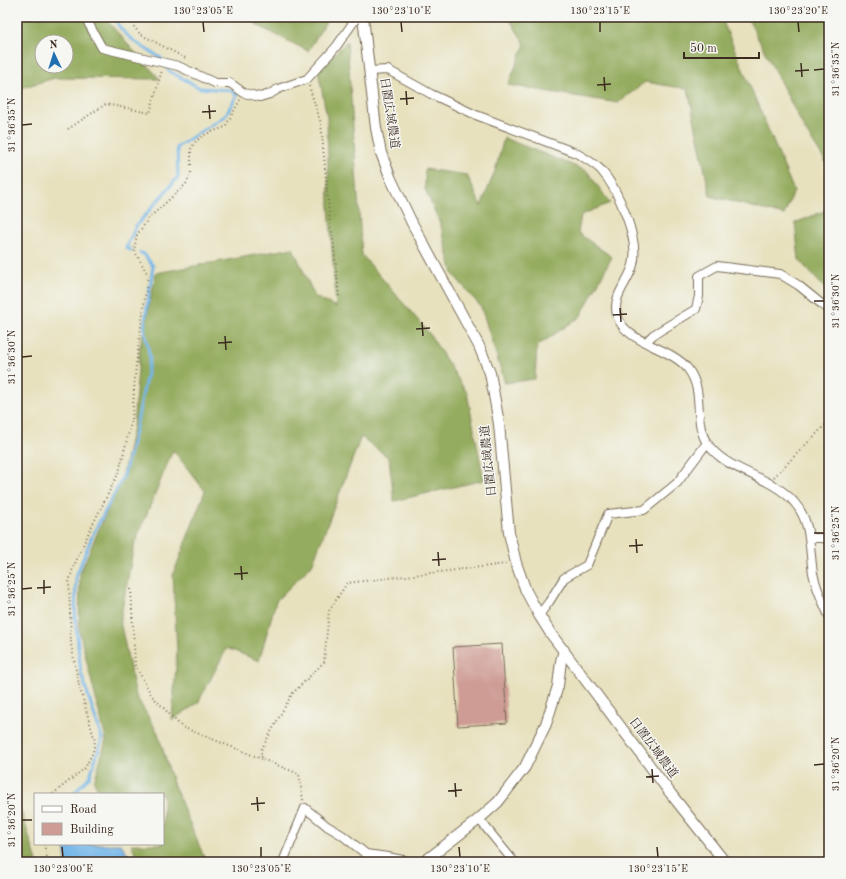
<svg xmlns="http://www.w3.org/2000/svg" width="846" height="879" font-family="'Old Standard TT','Noto Serif JP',serif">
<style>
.forest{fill:#94ac5e;stroke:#686b3e;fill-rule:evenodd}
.water{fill:#73b6e8;stroke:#577083}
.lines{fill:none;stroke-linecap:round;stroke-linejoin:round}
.stream{stroke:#73b6e8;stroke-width:3}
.building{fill:#ce9c94}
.minor-casing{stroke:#776a56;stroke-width:10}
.tertiary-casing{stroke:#776a56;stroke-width:12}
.path{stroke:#776a56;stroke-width:2;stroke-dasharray:1 3;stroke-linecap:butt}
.minor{stroke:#fff;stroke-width:8}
.tertiary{stroke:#fff;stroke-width:10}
.ticks{fill:none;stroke:#3b2a1e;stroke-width:1.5}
.labels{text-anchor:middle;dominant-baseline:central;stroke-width:3;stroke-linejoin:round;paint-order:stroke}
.street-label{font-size:12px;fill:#3b2a1e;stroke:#f6f6f2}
.neatline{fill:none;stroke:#3b2a1e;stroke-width:1.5}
.ticks-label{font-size:10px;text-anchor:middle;fill:#3b2a1e}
</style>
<rect width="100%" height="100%" fill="#f6f6f2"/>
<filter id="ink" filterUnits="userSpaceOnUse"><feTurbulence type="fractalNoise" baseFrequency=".025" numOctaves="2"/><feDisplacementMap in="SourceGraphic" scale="8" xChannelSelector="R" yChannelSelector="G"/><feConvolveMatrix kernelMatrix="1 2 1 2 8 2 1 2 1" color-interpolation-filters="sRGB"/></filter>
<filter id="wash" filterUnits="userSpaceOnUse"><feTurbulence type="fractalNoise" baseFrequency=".012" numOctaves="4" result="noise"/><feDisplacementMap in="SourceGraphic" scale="16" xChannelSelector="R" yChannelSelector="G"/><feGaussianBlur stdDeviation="0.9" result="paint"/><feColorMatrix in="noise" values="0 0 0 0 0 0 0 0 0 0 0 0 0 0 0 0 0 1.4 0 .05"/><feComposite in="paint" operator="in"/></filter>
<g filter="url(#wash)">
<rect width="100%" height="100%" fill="#e7e1be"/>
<g class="forest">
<path d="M 17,17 L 104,17 L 132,49 L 160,79 L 55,78 L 17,89 ZM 42,42 L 66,42 L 66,66 L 42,66 Z"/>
<polygon points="249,17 329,17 308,51 257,25"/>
<polygon points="508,17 721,17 794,191 784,215 710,196 688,89 645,82 618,103 508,85 525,44"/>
<polygon points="747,17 829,17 829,167 805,130"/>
<polygon points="347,41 362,255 429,333 467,393 484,480 394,501 389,458 361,437 312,565 276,601 259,661 227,648 198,703 172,720 177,652 173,575 205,491 173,450 134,545 120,621 136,696 158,733 173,783 206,862 139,862 135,852 131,844 163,844 163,794 101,794 94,782 106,740 79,630 80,573 123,474 133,427 140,347 156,273 293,248 315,297 336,307 329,207 327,117 318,71"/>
<polygon points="504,138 587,171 610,203 581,215 578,233 612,257 580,317 537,346 535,379 505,383 481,307 453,274 441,226 425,189 425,169 467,175 481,206 495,171"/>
<polygon points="829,209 829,293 799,260 795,223"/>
<polygon points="17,303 22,323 18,470 17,470"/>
<polygon points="17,798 37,862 17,862"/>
</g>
<polygon class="water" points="64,844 121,844 131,859 131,862 66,862"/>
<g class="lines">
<g class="stream">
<path d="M 115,17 C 118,34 146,49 161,58 L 162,60"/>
<polyline points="131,250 126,248 136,226 178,177 177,147 225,116 237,95 230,90 200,88 169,71 165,65"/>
<polyline points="73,794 90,776 102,739 81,673 75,617 76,576 93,534 124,475 135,432 150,358 144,328 153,266 144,254 140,253"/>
</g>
</g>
<g id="blocks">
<polygon class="building" points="502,644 507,723 458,726 453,647"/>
</g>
</g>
<g filter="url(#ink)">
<use href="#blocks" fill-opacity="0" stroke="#776a56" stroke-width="1"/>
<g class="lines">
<g class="minor-casing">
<g id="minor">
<polyline points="85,17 102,48 178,66 215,83 230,83 244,93 260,97 270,94 278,89 307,79 336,47 357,17"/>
<path d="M 369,71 L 388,70 L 431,94 L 476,115 L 576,153 C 585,158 594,163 601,170 C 618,189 640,240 633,265 C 628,284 610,297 618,318 C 628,344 671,347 688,369 C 706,393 692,420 707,443 C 726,472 771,475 794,502 C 812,522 809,548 813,573 C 816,589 823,602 829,616"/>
<polyline points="646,342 653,335 696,309 699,296 699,276 717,266 780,274 798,285 829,310"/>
<polyline points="810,538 822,538 829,540"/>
<polyline points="539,615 549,602 564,578 587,565 608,514 644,510 677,483 707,443"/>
<polyline points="479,819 514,862"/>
<polyline points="283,862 305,808 327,826 342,835 366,854 388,857 412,862"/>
</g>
</g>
<g class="tertiary-casing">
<g id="tertiary">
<polyline points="363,17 376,128 381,153 391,179 412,223 479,346 490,373 494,395 499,424 509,533 516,563 526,591 539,615 551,634 671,794 725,862"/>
<polyline points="424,862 479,819 498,802 525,767 546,724 558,686 561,661 564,650"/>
</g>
</g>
<g class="path">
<polyline points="126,17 140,34 187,59"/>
<polyline points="309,86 321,123 330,223 333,238 339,297"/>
<polyline points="68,129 106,104 150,113 162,70"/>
<polyline points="774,477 829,421"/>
<polyline points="131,589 135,665 152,696 182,727 262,759"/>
<polyline points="53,794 85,768 93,752 95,741 79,685 71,644 69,582 73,568 89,532 119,472 132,419 136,364 148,275 134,250 137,235 148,219 186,184 191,174 191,149 196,141 206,134 225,127 240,100"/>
<polyline points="303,800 299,774 262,759 261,750 292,694 324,662 329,611 347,583 506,564"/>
<polyline points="44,844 48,862"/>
<polyline points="356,862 360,859"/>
</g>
<use href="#minor" class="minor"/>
<use href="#tertiary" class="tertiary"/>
</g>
</g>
<path class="ticks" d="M 203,22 L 204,32M 401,22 L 402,32M 600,22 L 600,32M 798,22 L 799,32M 801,63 L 802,77M 814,70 L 824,69M 795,71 L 809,70M 604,77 L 605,91M 597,85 L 611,84M 406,91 L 407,105M 400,99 L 414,98M 209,105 L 210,119M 202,112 L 216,111M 22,125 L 32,124M 814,301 L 824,301M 620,308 L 621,322M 613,315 L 627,314M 422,322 L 423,336M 416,329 L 430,328M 225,336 L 226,350M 218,343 L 232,342M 22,357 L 32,356M 814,533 L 824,533M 636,539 L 637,553M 629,546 L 643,545M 438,552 L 439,566M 432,560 L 446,559M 241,566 L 242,580M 234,574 L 248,573M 44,580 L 44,594M 37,588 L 51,587M 22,589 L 32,588M 814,765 L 824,764M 652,769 L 653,783M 646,777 L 659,776M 455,783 L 456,797M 448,791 L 462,790M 257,797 L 258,811M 251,804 L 265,803M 22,820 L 32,820M 62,847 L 63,857M 261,847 L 261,857M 459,847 L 460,857M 657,847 L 658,857"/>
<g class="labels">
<g class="street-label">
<text transform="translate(389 113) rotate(81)">日置広域農道</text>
<text transform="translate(489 461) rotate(-96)">日置広域農道</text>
<text transform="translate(653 748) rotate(53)">日置広域農道</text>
</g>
</g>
<rect width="846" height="879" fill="none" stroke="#f6f6f2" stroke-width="44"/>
<rect x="34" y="793" width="130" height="52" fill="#f6f6f2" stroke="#aba49d"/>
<rect x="42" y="806" width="20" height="6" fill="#ffffff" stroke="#aba49d"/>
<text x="70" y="813" font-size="12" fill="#3b2a1e">Road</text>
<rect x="42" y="823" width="20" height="12" fill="#ce9c94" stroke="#aba49d"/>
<text x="70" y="833" font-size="12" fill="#3b2a1e">Building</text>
<g transform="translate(54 54) rotate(356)"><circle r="19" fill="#f6f6f2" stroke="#aba49d"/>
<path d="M0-3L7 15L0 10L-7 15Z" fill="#1f6fb2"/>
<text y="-6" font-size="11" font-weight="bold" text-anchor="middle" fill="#3b2a1e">N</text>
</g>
<path d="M684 52v6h75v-6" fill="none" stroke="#3b2a1e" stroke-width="2"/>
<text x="690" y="52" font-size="12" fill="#3b2a1e" stroke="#f6f6f2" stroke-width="3" paint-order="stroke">50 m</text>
<rect x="22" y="22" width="802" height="835" class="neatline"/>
<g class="ticks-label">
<text x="203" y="14">130°23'05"E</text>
<text x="401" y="14">130°23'10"E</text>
<text x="600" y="14">130°23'15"E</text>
<text x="798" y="14">130°23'20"E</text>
<text transform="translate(835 69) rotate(-90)" y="4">31°36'35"N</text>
<text transform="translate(11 125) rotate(-90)" y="4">31°36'35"N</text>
<text transform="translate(835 301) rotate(-90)" y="4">31°36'30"N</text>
<text transform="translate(11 357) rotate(-90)" y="4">31°36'30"N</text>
<text transform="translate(835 533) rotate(-90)" y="4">31°36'25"N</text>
<text transform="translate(11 589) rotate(-90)" y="4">31°36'25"N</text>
<text transform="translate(835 764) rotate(-90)" y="4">31°36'20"N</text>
<text transform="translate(11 820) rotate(-90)" y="4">31°36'20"N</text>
<text x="63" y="872">130°23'00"E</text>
<text x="261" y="872">130°23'05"E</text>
<text x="460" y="872">130°23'10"E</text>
<text x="658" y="872">130°23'15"E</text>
</g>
</svg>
